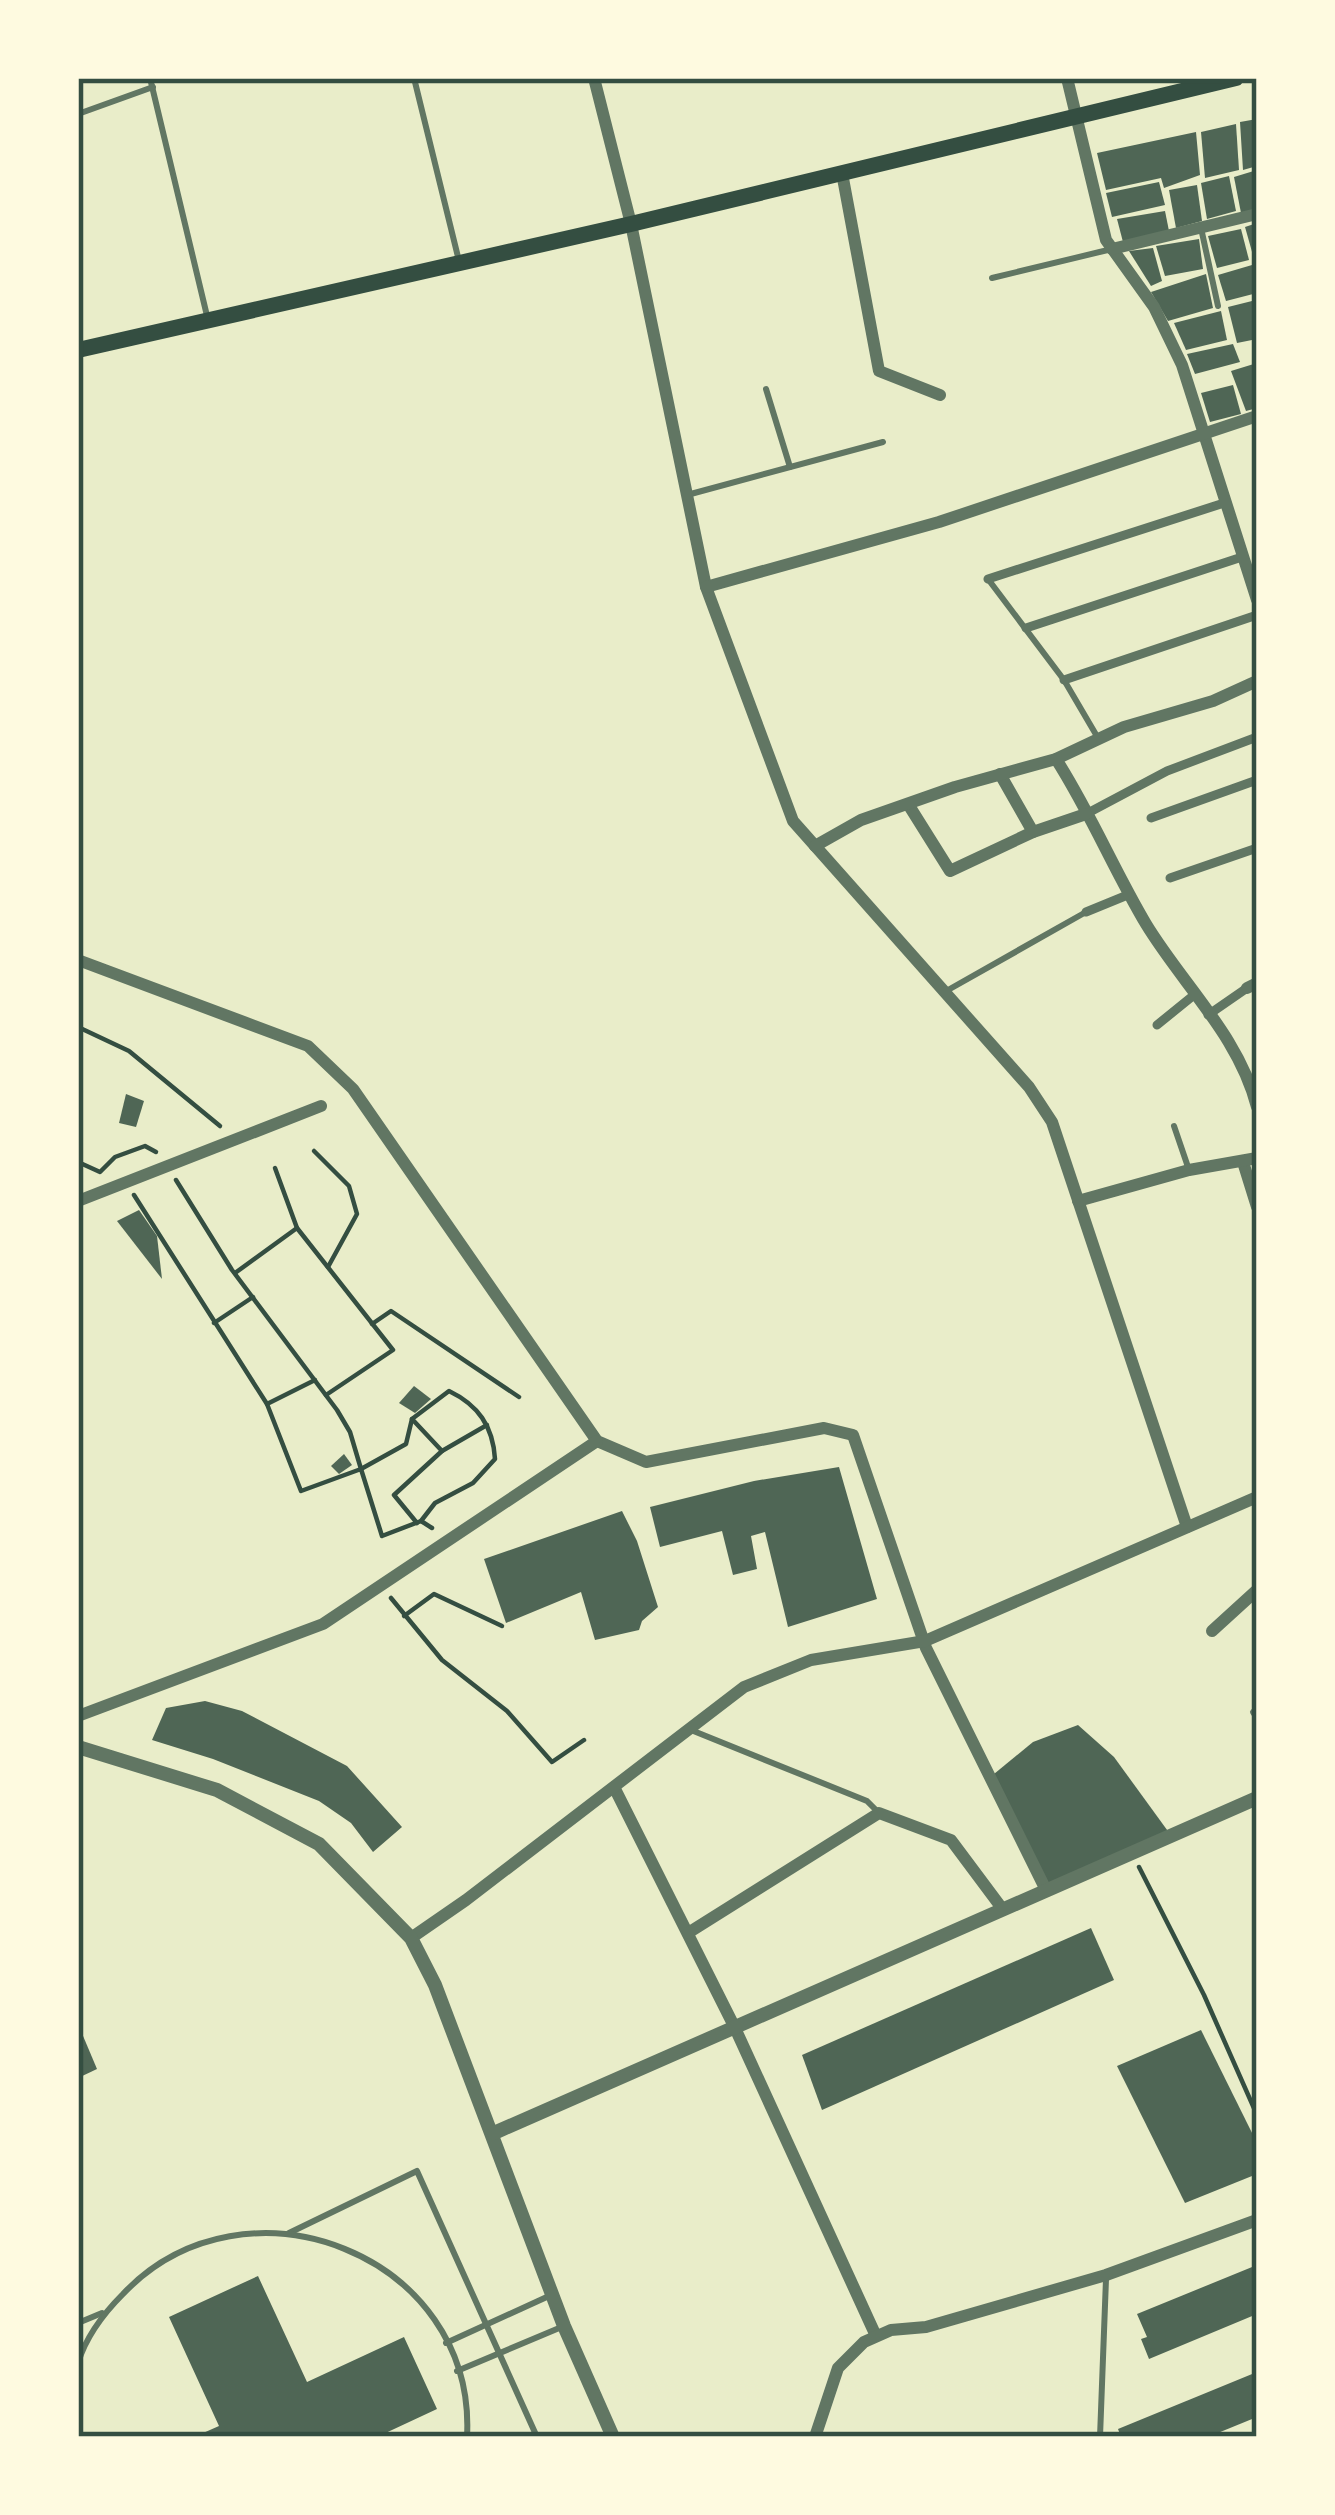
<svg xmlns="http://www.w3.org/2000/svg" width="1335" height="2515" font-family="'Titillium Web',sans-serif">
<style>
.building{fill:#4f6655}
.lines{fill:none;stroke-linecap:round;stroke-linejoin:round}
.path{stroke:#344e41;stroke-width:4.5}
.service{stroke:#617663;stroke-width:6}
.pedestrian{stroke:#617663;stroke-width:9}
.minor{stroke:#617663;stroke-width:12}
.tertiary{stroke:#617663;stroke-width:14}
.secondary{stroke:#344e41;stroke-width:16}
.neatline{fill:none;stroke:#344e41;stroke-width:4.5}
</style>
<rect width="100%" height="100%" fill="#e9edc9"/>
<g class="building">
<polygon points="1257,119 1257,166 1243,170 1240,122"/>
<polygon points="1236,124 1239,170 1205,178 1201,132"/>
<polygon points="1196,132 1200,175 1164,188 1161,178 1106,190 1097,153"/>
<polygon points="1257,170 1257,209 1241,213 1234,177"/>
<polygon points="1229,176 1236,211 1207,219 1201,183"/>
<polygon points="1159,182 1165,205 1112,217 1106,193"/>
<polygon points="1197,185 1202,221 1176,228 1169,190"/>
<polygon points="1165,211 1169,231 1123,242 1117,219"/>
<polygon points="1257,223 1257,266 1256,266 1245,227"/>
<polygon points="1241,229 1249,260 1217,268 1208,236"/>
<polygon points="1199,239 1203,269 1165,276 1156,246"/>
<polygon points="1153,248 1162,281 1151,286 1129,251"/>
<polygon points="1252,265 1257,293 1226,301 1218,275"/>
<polygon points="1206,274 1213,308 1168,321 1151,292"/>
<polygon points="1256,300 1257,339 1237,343 1228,307"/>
<polygon points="1221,311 1227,340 1186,350 1174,323"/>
<polygon points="1233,344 1240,362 1195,374 1187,354"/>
<polygon points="1257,363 1257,408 1246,411 1231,371"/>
<polygon points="1233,385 1241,414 1210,422 1201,393"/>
<polygon points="126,1094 144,1101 136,1127 119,1123"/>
<polygon points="139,1210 157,1236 162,1279 117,1221"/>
<polygon points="414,1386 431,1399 415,1413 399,1403"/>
<polygon points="344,1454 352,1465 339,1474 331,1466"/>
<polygon points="839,1467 877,1599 788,1627 765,1532 751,1536 757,1569 733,1575 722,1531 660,1547 650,1507 754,1481"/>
<polygon points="622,1511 637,1541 658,1607 642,1621 639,1630 595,1640 581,1592 506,1623 484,1559"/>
<polygon points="205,1701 242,1711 347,1766 402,1827 373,1852 351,1823 319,1801 213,1759 152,1740 166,1708"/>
<polygon points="1078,1725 1114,1757 1170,1834 1045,1888 994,1774 1033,1742"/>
<polygon points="1091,1928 1114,1980 822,2110 802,2055"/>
<polygon points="78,2024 97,2069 78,2078"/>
<polygon points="1201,2030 1257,2143 1257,2174 1185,2203 1117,2066"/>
<polygon points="1257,2265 1257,2314 1149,2359 1141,2339 1147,2337 1137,2314"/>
<polygon points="258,2276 307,2382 404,2337 437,2409 377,2437 194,2437 219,2426 169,2317"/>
<polygon points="1257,2372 1257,2417 1208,2437 1121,2437 1118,2429"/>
</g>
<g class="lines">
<g class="path">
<polyline points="78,1027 129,1051 220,1126"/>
<polyline points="314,1151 349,1186 357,1214 328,1267"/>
<polyline points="78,1162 100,1172 115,1157 145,1146 156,1152"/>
<polyline points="275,1168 297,1228"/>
<polyline points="176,1180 232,1270 337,1410 350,1432 361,1469 406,1444 412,1419"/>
<polyline points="134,1195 267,1404 301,1491 361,1469 382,1536 421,1521 432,1528"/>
<polyline points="235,1273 297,1228 393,1350 326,1395"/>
<polyline points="214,1323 253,1297"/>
<polyline points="372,1324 391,1311 519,1397"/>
<polyline points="267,1404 315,1380"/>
<polyline points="442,1451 487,1425"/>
<path d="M 417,1523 L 394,1495 L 442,1451 L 412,1419 L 449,1391 C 478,1405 493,1426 495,1459 L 473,1483 L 435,1503 L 421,1521"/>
<polyline points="391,1598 442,1660 507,1711 552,1762 584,1740"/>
<polyline points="404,1616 434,1594 502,1626"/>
<polyline points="1139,1867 1204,1995 1257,2115"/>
</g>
<g class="service">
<polyline points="150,78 208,320"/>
<polyline points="414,78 459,261"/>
<polyline points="78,114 153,87"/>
<polyline points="1201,228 1218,306"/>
<polyline points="992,278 1112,249"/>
<polyline points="766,389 790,467"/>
<polyline points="687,495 883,442"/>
<polyline points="988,579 1064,680 1098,738"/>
<polyline points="948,990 1086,912"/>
<polyline points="1174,1126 1188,1167"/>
<polyline points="1257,1708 1253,1712 1257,1718"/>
<polyline points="691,1730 867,1801 876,1810"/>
<polyline points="289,2233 417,2171 537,2437"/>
<polyline points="78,2323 102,2313"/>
<polyline points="446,2343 549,2296"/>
<path d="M 78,2363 C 86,2337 104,2313 123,2294 C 245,2165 477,2255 467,2437"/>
<polyline points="457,2371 564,2326"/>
<polyline points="1100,2437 1106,2279"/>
</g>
<g class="pedestrian">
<polyline points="988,579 1224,503"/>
<polyline points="1026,628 1242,557"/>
<polyline points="1064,680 1257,615"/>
<polyline points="1086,814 1167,771 1257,737"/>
<polyline points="1151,818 1257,780"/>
<polyline points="1170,878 1257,848"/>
<polyline points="1086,912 1130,894"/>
<polyline points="1208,1015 1247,988"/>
<polyline points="1157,1025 1194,995"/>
</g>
<g class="minor">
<polyline points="594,78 631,224 706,587 793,821 1029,1087 1052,1122 1187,1527"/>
<polyline points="1067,78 1106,240 1154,307 1182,365 1257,600"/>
<polyline points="842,173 879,371 940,395"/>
<polyline points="1112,249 1257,214"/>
<polyline points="706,587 939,522 1257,416"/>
<path d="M 1056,759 C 1090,812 1114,870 1146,924 C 1183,985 1239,1036 1257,1107"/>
<polyline points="1000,774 1033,832"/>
<polyline points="908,804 950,871 1033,832 1086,814"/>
<polyline points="815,846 861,820 955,787 1056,759 1124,727 1213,701 1257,681"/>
<polyline points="78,960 308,1046 353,1089 597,1441 646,1462 824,1428 853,1435 926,1648 1045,1888"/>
<polyline points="1247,988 1257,983"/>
<polyline points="1243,1162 1257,1207"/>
<polyline points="78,1201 321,1106"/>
<polyline points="1078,1201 1189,1170 1257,1158"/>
<polyline points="1212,1631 1257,1590"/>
<polyline points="78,1716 323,1624 597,1441"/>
<polyline points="614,1787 735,2028 876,2336"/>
<polyline points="688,1933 879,1813 951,1840 1001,1907"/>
<polyline points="411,1938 466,1900 744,1687 811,1660 925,1641 1257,1497"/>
<polyline points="815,2437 838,2368 864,2342 891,2330 926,2327 1106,2275 1257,2220"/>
</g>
<g class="tertiary">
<polyline points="78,1747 217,1790 319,1844 411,1938 435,1985 564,2326 613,2437"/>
<polyline points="494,2133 1257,1798"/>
</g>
<polyline class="secondary" points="78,350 631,224 1236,78"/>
</g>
<rect width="1335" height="2515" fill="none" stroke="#fefae0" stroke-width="162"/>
<rect x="81" y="81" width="1173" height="2353" class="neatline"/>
</svg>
